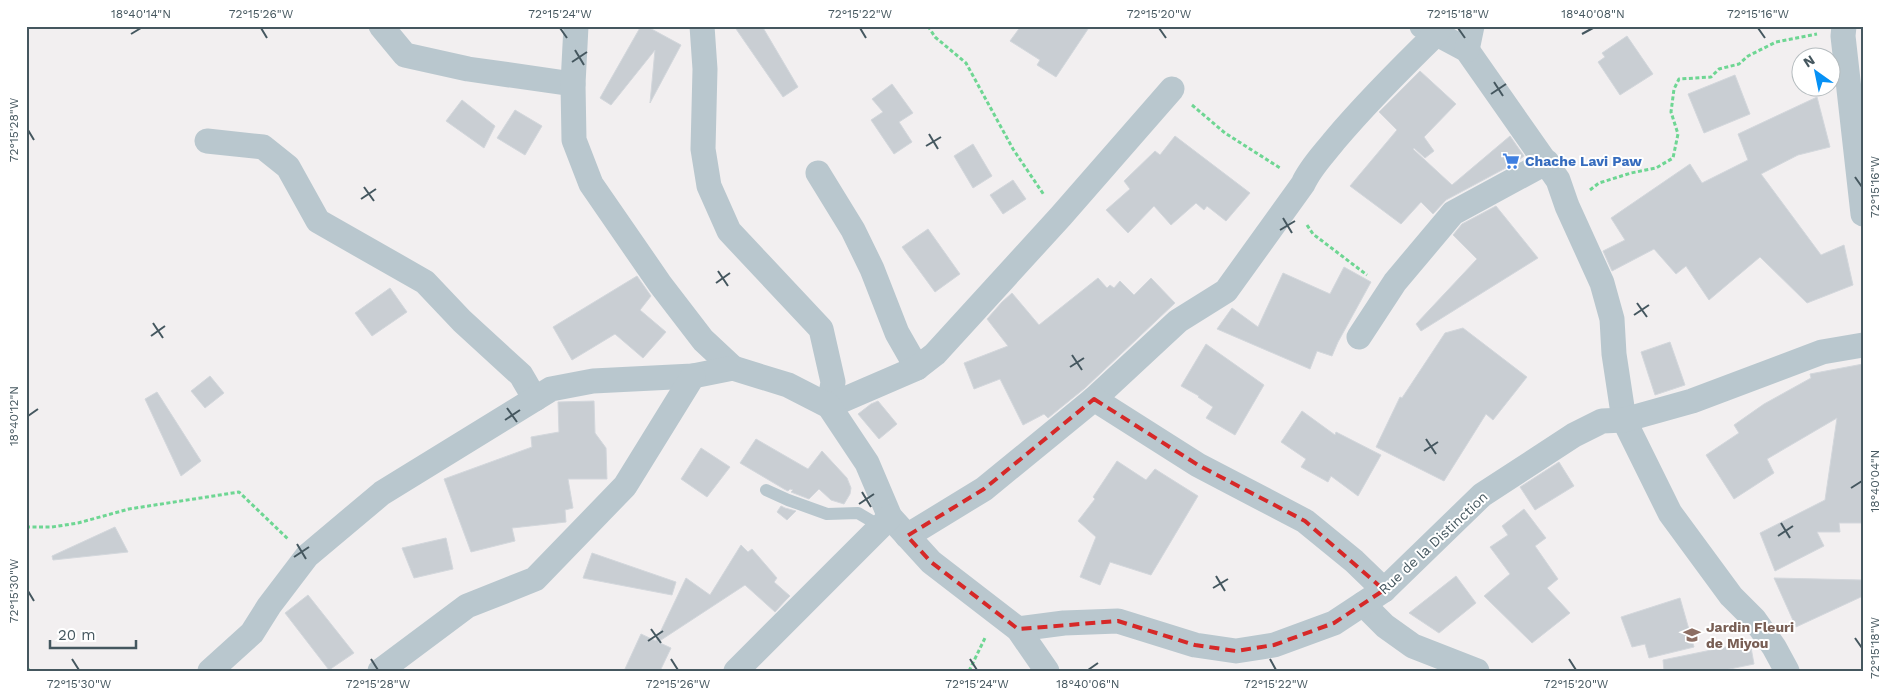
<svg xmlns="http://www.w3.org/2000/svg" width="1889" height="697" font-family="'Work Sans',sans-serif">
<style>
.building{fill:#c9ced3;stroke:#d3d7dc}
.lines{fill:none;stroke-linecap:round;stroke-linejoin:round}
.path{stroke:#6ed693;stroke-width:3;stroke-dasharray:4 2.5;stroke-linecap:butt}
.service{stroke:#b9c7ce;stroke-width:12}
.minor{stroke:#b9c7ce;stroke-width:25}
.marked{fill:none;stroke:#d62828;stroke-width:4;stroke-dasharray:10 6;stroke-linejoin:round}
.ticks{fill:none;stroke:#45575f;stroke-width:2}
.labels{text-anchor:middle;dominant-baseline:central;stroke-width:4;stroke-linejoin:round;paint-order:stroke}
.shop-label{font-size:14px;font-weight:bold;fill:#366cbe;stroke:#fff;text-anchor:start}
.street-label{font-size:14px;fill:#45575f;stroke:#fff}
.education-label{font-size:14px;font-weight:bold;fill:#785e54;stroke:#fff;text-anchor:start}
.neatline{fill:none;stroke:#45575f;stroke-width:2}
.ticks-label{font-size:12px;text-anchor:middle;fill:#45575f}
</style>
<rect width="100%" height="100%" fill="#f2eff0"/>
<g class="building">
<polygon points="641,26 646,26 681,45 650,103 655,50 611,105 600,98"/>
<polygon points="734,26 762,26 798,87 783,97"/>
<polygon points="1021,26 1090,26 1056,77 1037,65 1040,60 1010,41"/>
<polygon points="1627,36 1653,74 1620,95 1598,62 1605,57 1602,53"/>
<polygon points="1420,71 1456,104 1424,137 1434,151 1425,158 1414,148 1413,149 1452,185 1510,136 1524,156 1515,163 1446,200 1433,214 1421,202 1401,224 1350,186 1397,130 1379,112"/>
<polygon points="1735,75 1750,114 1704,133 1688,94"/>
<polygon points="892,84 913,113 899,122 912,142 894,154 871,120 883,112 872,99"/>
<polygon points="1817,97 1830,147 1798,155 1761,174 1821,255 1844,245 1853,285 1807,303 1760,257 1709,300 1686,266 1676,274 1654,249 1612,271 1603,251 1625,240 1611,218 1690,164 1702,183 1748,160 1738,134"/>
<polygon points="462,100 495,126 484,148 446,121"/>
<polygon points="515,110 542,126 525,155 497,138"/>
<polygon points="1175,136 1250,193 1226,221 1207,206 1204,210 1196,203 1171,225 1154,206 1128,233 1106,210 1130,189 1124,181 1155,151 1160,155"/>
<polygon points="973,144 992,176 973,188 954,156"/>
<polygon points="1013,180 1026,199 1003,214 990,195"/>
<polygon points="1496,206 1538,258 1421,331 1416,324 1477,259 1453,235 1462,224"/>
<polygon points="928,229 960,274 935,292 902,247"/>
<polygon points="1344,267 1371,282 1338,342 1332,356 1317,351 1310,369 1217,329 1232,308 1258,327 1283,273 1330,294"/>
<polygon points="637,276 651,296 640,310 666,332 643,358 615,334 572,360 553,327"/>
<polygon points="1098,278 1107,288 1110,285 1114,288 1120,281 1134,295 1151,278 1175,303 1085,388 1048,418 1044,414 1023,425 1000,379 974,389 964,363 1008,346 987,319 1002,302 1012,293 1039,325"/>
<polygon points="390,288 407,312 372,336 355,313"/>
<polygon points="1463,328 1527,377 1493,420 1486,414 1444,481 1376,447 1400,397 1402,398 1445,333"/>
<polygon points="1670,342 1685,385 1655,395 1641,352"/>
<polygon points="1206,344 1264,385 1235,435 1206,418 1213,407 1198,397 1199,396 1181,386"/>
<polygon points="1863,364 1863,523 1839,523 1840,532 1817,532 1824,546 1775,571 1760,533 1825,500 1837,418 1767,459 1774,473 1734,499 1706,455 1739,433 1734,425 1764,404 1811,378 1810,374"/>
<polygon points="210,376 224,393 205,408 191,391"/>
<polygon points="157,392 201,461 181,476 145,399"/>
<polygon points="594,401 595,433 606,448 607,479 568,479 573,508 565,510 566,522 512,528 515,541 471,552 444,479 532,447 531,437 559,432 558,402"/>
<polygon points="878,401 897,424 879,439 858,414 871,404"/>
<polygon points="1302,411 1335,435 1336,432 1381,455 1358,496 1331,476 1328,482 1301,467 1306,459 1281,442"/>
<polygon points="756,439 808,469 822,451 847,478 851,488 850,494 844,504 831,500 819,489 809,499 791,492 793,490 790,489 788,491 784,489 740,463"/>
<polygon points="701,448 730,467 707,497 681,479"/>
<polygon points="1117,461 1146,480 1155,469 1198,496 1151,575 1110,562 1100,585 1080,577 1096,537 1078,521 1095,499 1093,497"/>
<polygon points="1559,462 1574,486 1535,510 1520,487"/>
<polygon points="781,506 785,508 796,511 787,520 777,512"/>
<polygon points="1524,509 1546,538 1535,546 1558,579 1547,588 1570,613 1532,643 1484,596 1510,574 1490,547 1508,535 1502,526"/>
<polygon points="115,527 128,552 53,560 52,556"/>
<polygon points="446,538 453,569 414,578 402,548"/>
<polygon points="741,545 748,552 752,549 777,578 774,582 790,596 786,600 775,612 745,585 658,642 671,648 660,671 624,671 641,634 656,641 686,578 710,595"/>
<polygon points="592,553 676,582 672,595 583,578"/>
<polygon points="1456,576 1476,603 1439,633 1409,613"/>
<polygon points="1774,578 1863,580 1863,596 1796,627"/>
<polygon points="308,595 354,653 329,670 285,613"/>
<polygon points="1680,598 1694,647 1649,658 1645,644 1632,647 1621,617"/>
<polygon points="1750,642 1754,664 1720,671 1664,671 1663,660"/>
</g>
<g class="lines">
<g class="path">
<polyline points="928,26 935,37 966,63 1013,149 1044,195"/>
<polyline points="1192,105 1225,133 1280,168"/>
<polyline points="1590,190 1599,183 1631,173 1656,168 1673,158 1678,134 1671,112 1674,89 1679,79 1711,77 1719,69 1739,64 1748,56 1776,42 1817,34"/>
<polyline points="1307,225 1313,234 1367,275"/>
<polyline points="26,527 52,527 78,523 129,509 239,492 288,539"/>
<polyline points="26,667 30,671"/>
<polyline points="969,671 985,638"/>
</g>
<polyline class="service" points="766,490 788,500 827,514 858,513 880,526"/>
<g class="minor">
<polyline points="381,26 405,55 468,69 573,84"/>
<polyline points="576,26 573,84 574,140 591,184 660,284 703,340 733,368"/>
<polyline points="702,26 705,69 703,149 709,186 729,231 821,329 833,382 829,406"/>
<polyline points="1422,26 1467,50 1558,180 1567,206 1602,283 1612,319 1614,354 1624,420 1670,513 1731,596 1754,619 1774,647 1787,671"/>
<polyline points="1844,26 1843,36 1863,214"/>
<polyline points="1467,50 1472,26"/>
<polyline points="207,141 263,147 288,167 318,221 425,282 462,321 521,375 535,399"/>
<polyline points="818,173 853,230 872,269 897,333 917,368"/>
<polyline points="1359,337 1395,282 1453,213 1547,162"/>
<path d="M 1094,399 L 1178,321 L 1226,291 L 1303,184 C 1310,168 1323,155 1334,141 C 1366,103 1401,68 1437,33"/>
<polyline points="829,406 917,368 935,354 1061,216 1172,89"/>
<polyline points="907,536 984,489 1094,399 1198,465 1305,521 1354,561 1384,590"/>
<polyline points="1363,604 1385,626 1413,646 1477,671"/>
<polyline points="1018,629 1064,623 1118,621 1195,645 1236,651 1274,645 1334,623 1384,590 1482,495 1574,435 1602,421 1624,420 1692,401 1822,352 1863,345"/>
<polyline points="210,671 252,633 269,606 307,556 382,493 551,389 593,381 693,376 733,368 788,385 829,406 867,463 890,517 931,562 1018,629 1047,671"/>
<polyline points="380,671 467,606 535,579 625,486 693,376"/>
<polyline points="736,671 890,517"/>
</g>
</g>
<path class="marked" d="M 1094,399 L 1198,465 L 1305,521 L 1384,590 L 1334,623 L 1274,645 L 1236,651 L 1195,645 L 1118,621 L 1018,629 L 931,562 L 907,536 L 984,489 Z"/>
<path class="ticks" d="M 261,28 L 267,38M 560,28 L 567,38M 860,28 L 866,38M 1159,28 L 1166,38M 1458,28 L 1465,38M 1758,28 L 1765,38M 131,34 L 141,28M 1582,34 L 1593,28M 575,50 L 584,65M 572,62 L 587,52M 1494,82 L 1503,96M 1491,94 L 1506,84M 28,130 L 34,140M 929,134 L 938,149M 926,146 L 941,137M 1855,177 L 1862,187M 364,187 L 374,201M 361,199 L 376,189M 1283,218 L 1292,233M 1280,230 L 1295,221M 718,271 L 728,286M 716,283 L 730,273M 1637,303 L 1647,317M 1634,315 L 1649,305M 153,323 L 163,338M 151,336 L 165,326M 1072,355 L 1082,370M 1070,367 L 1084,358M 507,408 L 517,422M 28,416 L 38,409M 505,420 L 520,410M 1426,439 L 1436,454M 1424,451 L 1438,442M 1851,488 L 1862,481M 862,492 L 871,507M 859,504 L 874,494M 1781,523 L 1790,538M 1778,536 L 1793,526M 297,544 L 306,559M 294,557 L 309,547M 1216,576 L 1225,591M 1213,588 L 1228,579M 28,591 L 34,601M 651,629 L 661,643M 1855,638 L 1862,648M 648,641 L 663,631M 72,659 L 79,670M 371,659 L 378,670M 671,659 L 678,670M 970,659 L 977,670M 1270,659 L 1276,670M 1569,659 L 1576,670M 1088,670 L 1098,663"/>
<defs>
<g id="supermarket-bare" transform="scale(1.35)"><path d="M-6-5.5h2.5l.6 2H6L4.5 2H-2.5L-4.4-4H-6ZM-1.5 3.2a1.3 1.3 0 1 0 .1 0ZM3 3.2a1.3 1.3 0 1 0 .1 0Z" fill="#3f7fe0" stroke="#fff" stroke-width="2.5" paint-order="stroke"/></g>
<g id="school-bare" transform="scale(1.35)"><path d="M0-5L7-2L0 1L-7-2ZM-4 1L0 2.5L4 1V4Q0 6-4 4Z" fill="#8d6e63" stroke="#fff" stroke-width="2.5" paint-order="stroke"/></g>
</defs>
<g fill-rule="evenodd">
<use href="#supermarket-bare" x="1511" y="161"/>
<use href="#school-bare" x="1692" y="635"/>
</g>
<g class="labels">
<g class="shop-label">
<text x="1525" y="161">Chache Lavi Paw</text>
</g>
<g class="street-label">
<text transform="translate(1433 543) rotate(-43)">Rue de la Distinction</text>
</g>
<g class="education-label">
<text x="1706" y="627">Jardin Fleuri<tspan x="1706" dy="16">de Miyou</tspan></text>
</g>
</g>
<rect width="1889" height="697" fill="none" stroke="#ffffff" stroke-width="55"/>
<g transform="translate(1816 72) rotate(327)"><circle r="24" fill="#ffffff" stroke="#b5bcbf"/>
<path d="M0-4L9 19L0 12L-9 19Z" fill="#0691f5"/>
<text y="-8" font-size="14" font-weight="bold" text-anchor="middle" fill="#45575f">N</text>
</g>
<path d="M50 640v8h86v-8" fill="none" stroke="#45575f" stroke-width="2.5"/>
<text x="58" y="640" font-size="15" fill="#45575f" stroke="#ffffff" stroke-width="4" paint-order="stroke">20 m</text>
<rect x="28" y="28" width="1834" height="642" class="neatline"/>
<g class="ticks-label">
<text x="141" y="18">18°40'14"N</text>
<text x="261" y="18">72°15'26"W</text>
<text x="560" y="18">72°15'24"W</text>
<text x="860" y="18">72°15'22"W</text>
<text x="1159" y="18">72°15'20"W</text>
<text x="1458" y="18">72°15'18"W</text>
<text x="1593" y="18">18°40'08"N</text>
<text x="1758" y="18">72°15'16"W</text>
<text transform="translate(14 130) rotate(-90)" y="4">72°15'28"W</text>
<text transform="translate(1875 187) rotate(-90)" y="4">72°15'16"W</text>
<text transform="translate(14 416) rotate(-90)" y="4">18°40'12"N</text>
<text transform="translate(1875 481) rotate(-90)" y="4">18°40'04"N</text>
<text transform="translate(14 591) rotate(-90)" y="4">72°15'30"W</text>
<text transform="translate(1875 648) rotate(-90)" y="4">72°15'18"W</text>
<text x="79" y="688">72°15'30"W</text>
<text x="378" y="688">72°15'28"W</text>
<text x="678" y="688">72°15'26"W</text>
<text x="977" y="688">72°15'24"W</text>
<text x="1088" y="688">18°40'06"N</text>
<text x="1276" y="688">72°15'22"W</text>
<text x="1576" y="688">72°15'20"W</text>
</g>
</svg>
